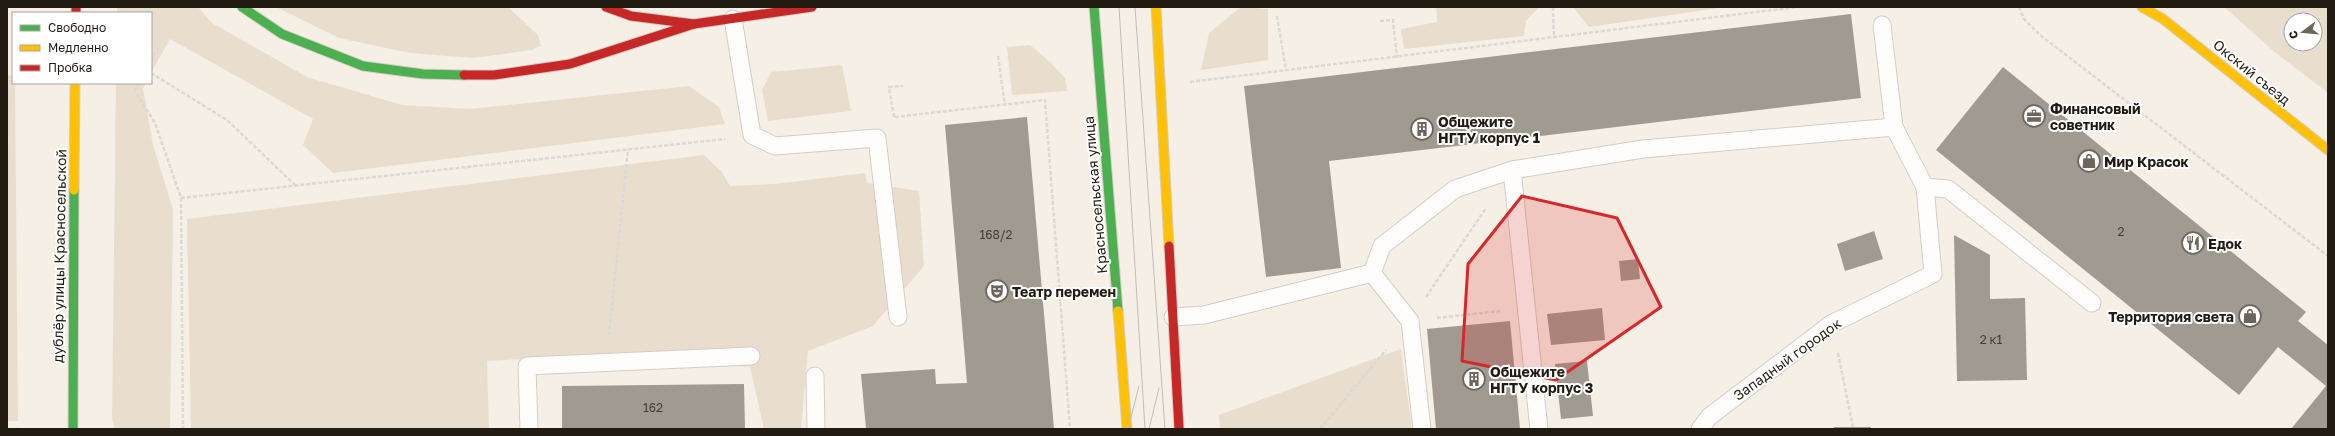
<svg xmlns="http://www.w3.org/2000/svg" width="2335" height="436" font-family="'Golos Text',sans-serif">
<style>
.green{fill:#e9dece;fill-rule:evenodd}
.building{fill:#a09a90}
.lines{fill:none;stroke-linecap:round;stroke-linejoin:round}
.lane-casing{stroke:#d4cdc4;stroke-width:19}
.fast-casing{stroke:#d4cdc4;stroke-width:11}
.slow-casing{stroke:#d4cdc4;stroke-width:11}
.jam-casing{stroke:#d4cdc4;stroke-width:11}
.path{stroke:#dbd8d5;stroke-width:2.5;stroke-dasharray:4 2;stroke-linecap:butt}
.lane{stroke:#fefdfb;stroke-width:17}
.fast{stroke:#4caf50;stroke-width:9}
.slow{stroke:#ffc107;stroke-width:9}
.jam{stroke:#c62828;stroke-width:9}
.tram{stroke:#c0beba;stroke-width:1}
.marked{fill:#d62828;fill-opacity:0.2;stroke:#d62828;stroke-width:3;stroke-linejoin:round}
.labels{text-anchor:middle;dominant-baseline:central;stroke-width:4;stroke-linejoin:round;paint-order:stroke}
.number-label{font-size:12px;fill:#423b31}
.street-label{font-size:14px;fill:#221b11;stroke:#fff}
.poi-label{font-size:14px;font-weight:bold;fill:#221b11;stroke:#fff;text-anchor:start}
</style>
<rect width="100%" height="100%" fill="#f6efe5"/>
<g class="green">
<polygon points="117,7 198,7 212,23 307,77 402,105 470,109 689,86 719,107 725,124 333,173 303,145 313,119 170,39 151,73 151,13 117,13"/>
<polygon points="276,7 508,7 538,35 541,46 532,50 474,58 410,53 339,38"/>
<polygon points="1241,7 1268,9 1268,60 1201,70 1209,33"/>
<polygon points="1436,7 1538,7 1538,8 1526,21 1524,36 1404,49 1401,29 1437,22"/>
<polygon points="1573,7 1726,7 1589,27"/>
<path d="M 2224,7 L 2328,7 L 2328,93 L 2276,53 ZM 2291,20 L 2315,20 L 2315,44 L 2291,44 Z"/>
<polygon points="1030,45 1050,62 1065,78 1067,91 1012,95 1007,47"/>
<polygon points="842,65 851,111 768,121 762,90 771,72"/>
<polygon points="7,74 13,77 15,83 18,421 7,421"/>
<polygon points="116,83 146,83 143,88 153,145 173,209 170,429 115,429 112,419"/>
<polygon points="704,155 722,172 730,186 774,184 865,173 867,183 919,191 924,266 873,326 808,351 801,429 764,429 750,367 614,354 487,361 489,429 191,429 187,219"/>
<polygon points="1401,349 1412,429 1220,429 1219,415"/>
</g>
<g class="building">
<polygon points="1851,14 1861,98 1329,161 1341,268 1266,277 1244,86"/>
<polygon points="2003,67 2306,312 2298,321 2328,345 2328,429 2291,429 2326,386 2278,347 2239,395 1936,150"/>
<polygon points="1027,117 1054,429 866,429 861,374 935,369 936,384 967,383 945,125"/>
<polygon points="1874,231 1883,259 1845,271 1837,244"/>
<polygon points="1954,235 1990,255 1990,299 2025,298 2027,380 1957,381"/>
<polygon points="1638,259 1640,279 1621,281 1619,261"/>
<polygon points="1602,308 1605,340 1551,345 1547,314"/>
<polygon points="1510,321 1520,429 1436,429 1427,329"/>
<polygon points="1587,361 1593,416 1561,419 1555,364"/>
<polygon points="744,384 745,429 562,429 562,386"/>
<rect x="1834" y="427" width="37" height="2"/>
</g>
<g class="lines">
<g class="lane-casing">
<g id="lane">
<polyline points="733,19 752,135 775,146 877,138 898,317"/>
<polyline points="1882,25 1894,127"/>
<polyline points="1512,170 1539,429"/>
<polyline points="1925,187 1948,189 2092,303"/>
<polyline points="1372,273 1410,321 1422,429"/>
<polyline points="1173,317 1204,315 1372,273 1382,246 1455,189 1512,170 1643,149 1894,127 1925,187 1933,274 1831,324 1709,417 1700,429"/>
<polyline points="815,376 816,429"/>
<polyline points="529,429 527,366 751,356"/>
</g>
</g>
<g class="fast-casing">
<g id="fast">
<polyline points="242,7 282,34 363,66 423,74 464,75"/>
<polyline points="1094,7 1118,311"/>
<polyline points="73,429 74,190"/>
</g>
</g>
<g class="slow-casing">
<g id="slow">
<polyline points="1156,7 1169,246"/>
<polyline points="2142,7 2163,19 2328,150"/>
<polyline points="74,190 75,83"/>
<polyline points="1118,311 1127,429"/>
</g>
</g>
<g class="jam-casing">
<g id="jam">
<polyline points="76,7 76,13"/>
<polyline points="606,7 631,16 694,24 812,7"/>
<polyline points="464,75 494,75 570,64 694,24"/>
<polyline points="1169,246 1179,429"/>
</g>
</g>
<g class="path">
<polyline points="1553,7 1554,38"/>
<polyline points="2019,7 2024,19 2040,35 2328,256"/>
<polyline points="1277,16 1286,71"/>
<polyline points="1380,21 1393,20 1397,58"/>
<polyline points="998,56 1005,105"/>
<polyline points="151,61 158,48"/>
<polyline points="151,73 227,120 295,185"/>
<polyline points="1190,82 1797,7"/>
<polyline points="139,83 135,91 155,123 181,198 183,429"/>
<polyline points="894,117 889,87 903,86"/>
<polyline points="895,117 1045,100 1070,429"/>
<polyline points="181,198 725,139"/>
<polyline points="1426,297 1486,208"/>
<polyline points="1437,318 1500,311"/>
<polyline points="609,335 628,149"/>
<polyline points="1838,353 1853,427"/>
<polyline points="15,429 21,429"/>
<polyline points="1320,429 1386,350"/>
</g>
<use href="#lane" class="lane"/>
<use href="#fast" class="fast"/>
<use href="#slow" class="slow"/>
<use href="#jam" class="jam"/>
<g class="tram">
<polyline points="1119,7 1145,429"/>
<polyline points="1135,7 1165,429"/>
<polyline points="1128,429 1139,386"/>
<polyline points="1149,429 1159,388"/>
</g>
</g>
<path class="marked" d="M 1522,196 L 1617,218 L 1661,307 L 1556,380 L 1462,361 L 1468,264 Z"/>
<defs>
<g id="office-ring" transform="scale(1.15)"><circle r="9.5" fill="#fff" stroke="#6c655b" stroke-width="1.5"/><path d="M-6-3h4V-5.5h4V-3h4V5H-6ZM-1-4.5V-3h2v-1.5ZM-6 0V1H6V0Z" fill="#6c655b"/></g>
<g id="building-ring" transform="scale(1.15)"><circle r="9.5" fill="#fff" stroke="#6c655b" stroke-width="1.5"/><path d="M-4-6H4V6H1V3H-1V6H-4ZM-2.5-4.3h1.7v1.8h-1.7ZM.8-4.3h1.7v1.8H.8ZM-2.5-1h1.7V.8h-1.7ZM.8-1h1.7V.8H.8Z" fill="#6c655b"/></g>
<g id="shop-ring" transform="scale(1.15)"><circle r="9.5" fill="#fff" stroke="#6c655b" stroke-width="1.5"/><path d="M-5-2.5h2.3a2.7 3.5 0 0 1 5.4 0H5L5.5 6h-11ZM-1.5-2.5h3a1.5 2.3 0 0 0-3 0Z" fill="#6c655b"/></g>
<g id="restaurant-ring" transform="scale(1.15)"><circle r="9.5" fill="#fff" stroke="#6c655b" stroke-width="1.5"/><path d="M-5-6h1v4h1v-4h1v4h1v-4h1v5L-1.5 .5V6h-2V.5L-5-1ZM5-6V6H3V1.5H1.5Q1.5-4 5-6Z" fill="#6c655b"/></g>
<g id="theatre-ring" transform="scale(1.15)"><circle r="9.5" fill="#fff" stroke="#6c655b" stroke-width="1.5"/><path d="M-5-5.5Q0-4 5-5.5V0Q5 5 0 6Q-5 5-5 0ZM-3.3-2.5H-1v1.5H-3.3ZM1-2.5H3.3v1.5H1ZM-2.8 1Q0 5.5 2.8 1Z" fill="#6c655b"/></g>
</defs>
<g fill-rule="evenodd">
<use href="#office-ring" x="2034" y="116"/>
<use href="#building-ring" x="1422" y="129"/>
<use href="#shop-ring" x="2089" y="161"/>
<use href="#restaurant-ring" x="2193" y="243"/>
<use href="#theatre-ring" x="997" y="291"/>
<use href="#shop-ring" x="2250" y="316"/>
<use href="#building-ring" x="1474" y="379"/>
</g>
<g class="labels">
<g class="number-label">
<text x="2121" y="231">2</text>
<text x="996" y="234">168/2</text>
<text x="1991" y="339">2 к1</text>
<text x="653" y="407">162</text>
</g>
<g class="street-label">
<text transform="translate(2252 72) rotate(39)">Окский съезд</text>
<text transform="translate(1095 195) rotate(-95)">Красносельская улица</text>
<text transform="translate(59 256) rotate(-89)">дублёр улицы Красносельской</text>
<text transform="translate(1787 359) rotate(-36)">Западный городок</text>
</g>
<g class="poi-label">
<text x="2050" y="108">Финансовый<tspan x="2050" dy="16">советник</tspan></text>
<text x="1438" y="121">Общежите<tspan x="1438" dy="16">НГТУ корпус 1</tspan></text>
<text x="2104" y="161">Мир Красок</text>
<text x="2208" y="243">Едок</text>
<text x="1012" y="291">Театр перемен</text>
<text x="2234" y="316" text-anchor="end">Территория света</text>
<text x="1490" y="371">Общежите<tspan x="1490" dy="16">НГТУ корпус 3</tspan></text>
</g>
</g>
<rect width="2335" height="436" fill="none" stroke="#221b11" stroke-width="16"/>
<rect x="12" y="12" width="140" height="72" fill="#ffffff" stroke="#a7a4a0"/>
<rect x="20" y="25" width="20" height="6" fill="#4caf50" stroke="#a7a4a0"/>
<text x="48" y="32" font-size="12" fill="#221b11">Свободно</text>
<rect x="20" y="45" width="20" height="6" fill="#ffc107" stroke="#a7a4a0"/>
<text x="48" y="52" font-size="12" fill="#221b11">Медленно</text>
<rect x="20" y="65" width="20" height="6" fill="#c62828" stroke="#a7a4a0"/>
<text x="48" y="72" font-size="12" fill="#221b11">Пробка</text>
<g transform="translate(2303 32) rotate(254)"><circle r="19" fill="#ffffff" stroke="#a7a4a0"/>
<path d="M0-3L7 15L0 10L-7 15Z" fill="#6c655b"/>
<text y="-6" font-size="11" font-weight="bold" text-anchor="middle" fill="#221b11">С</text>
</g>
</svg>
